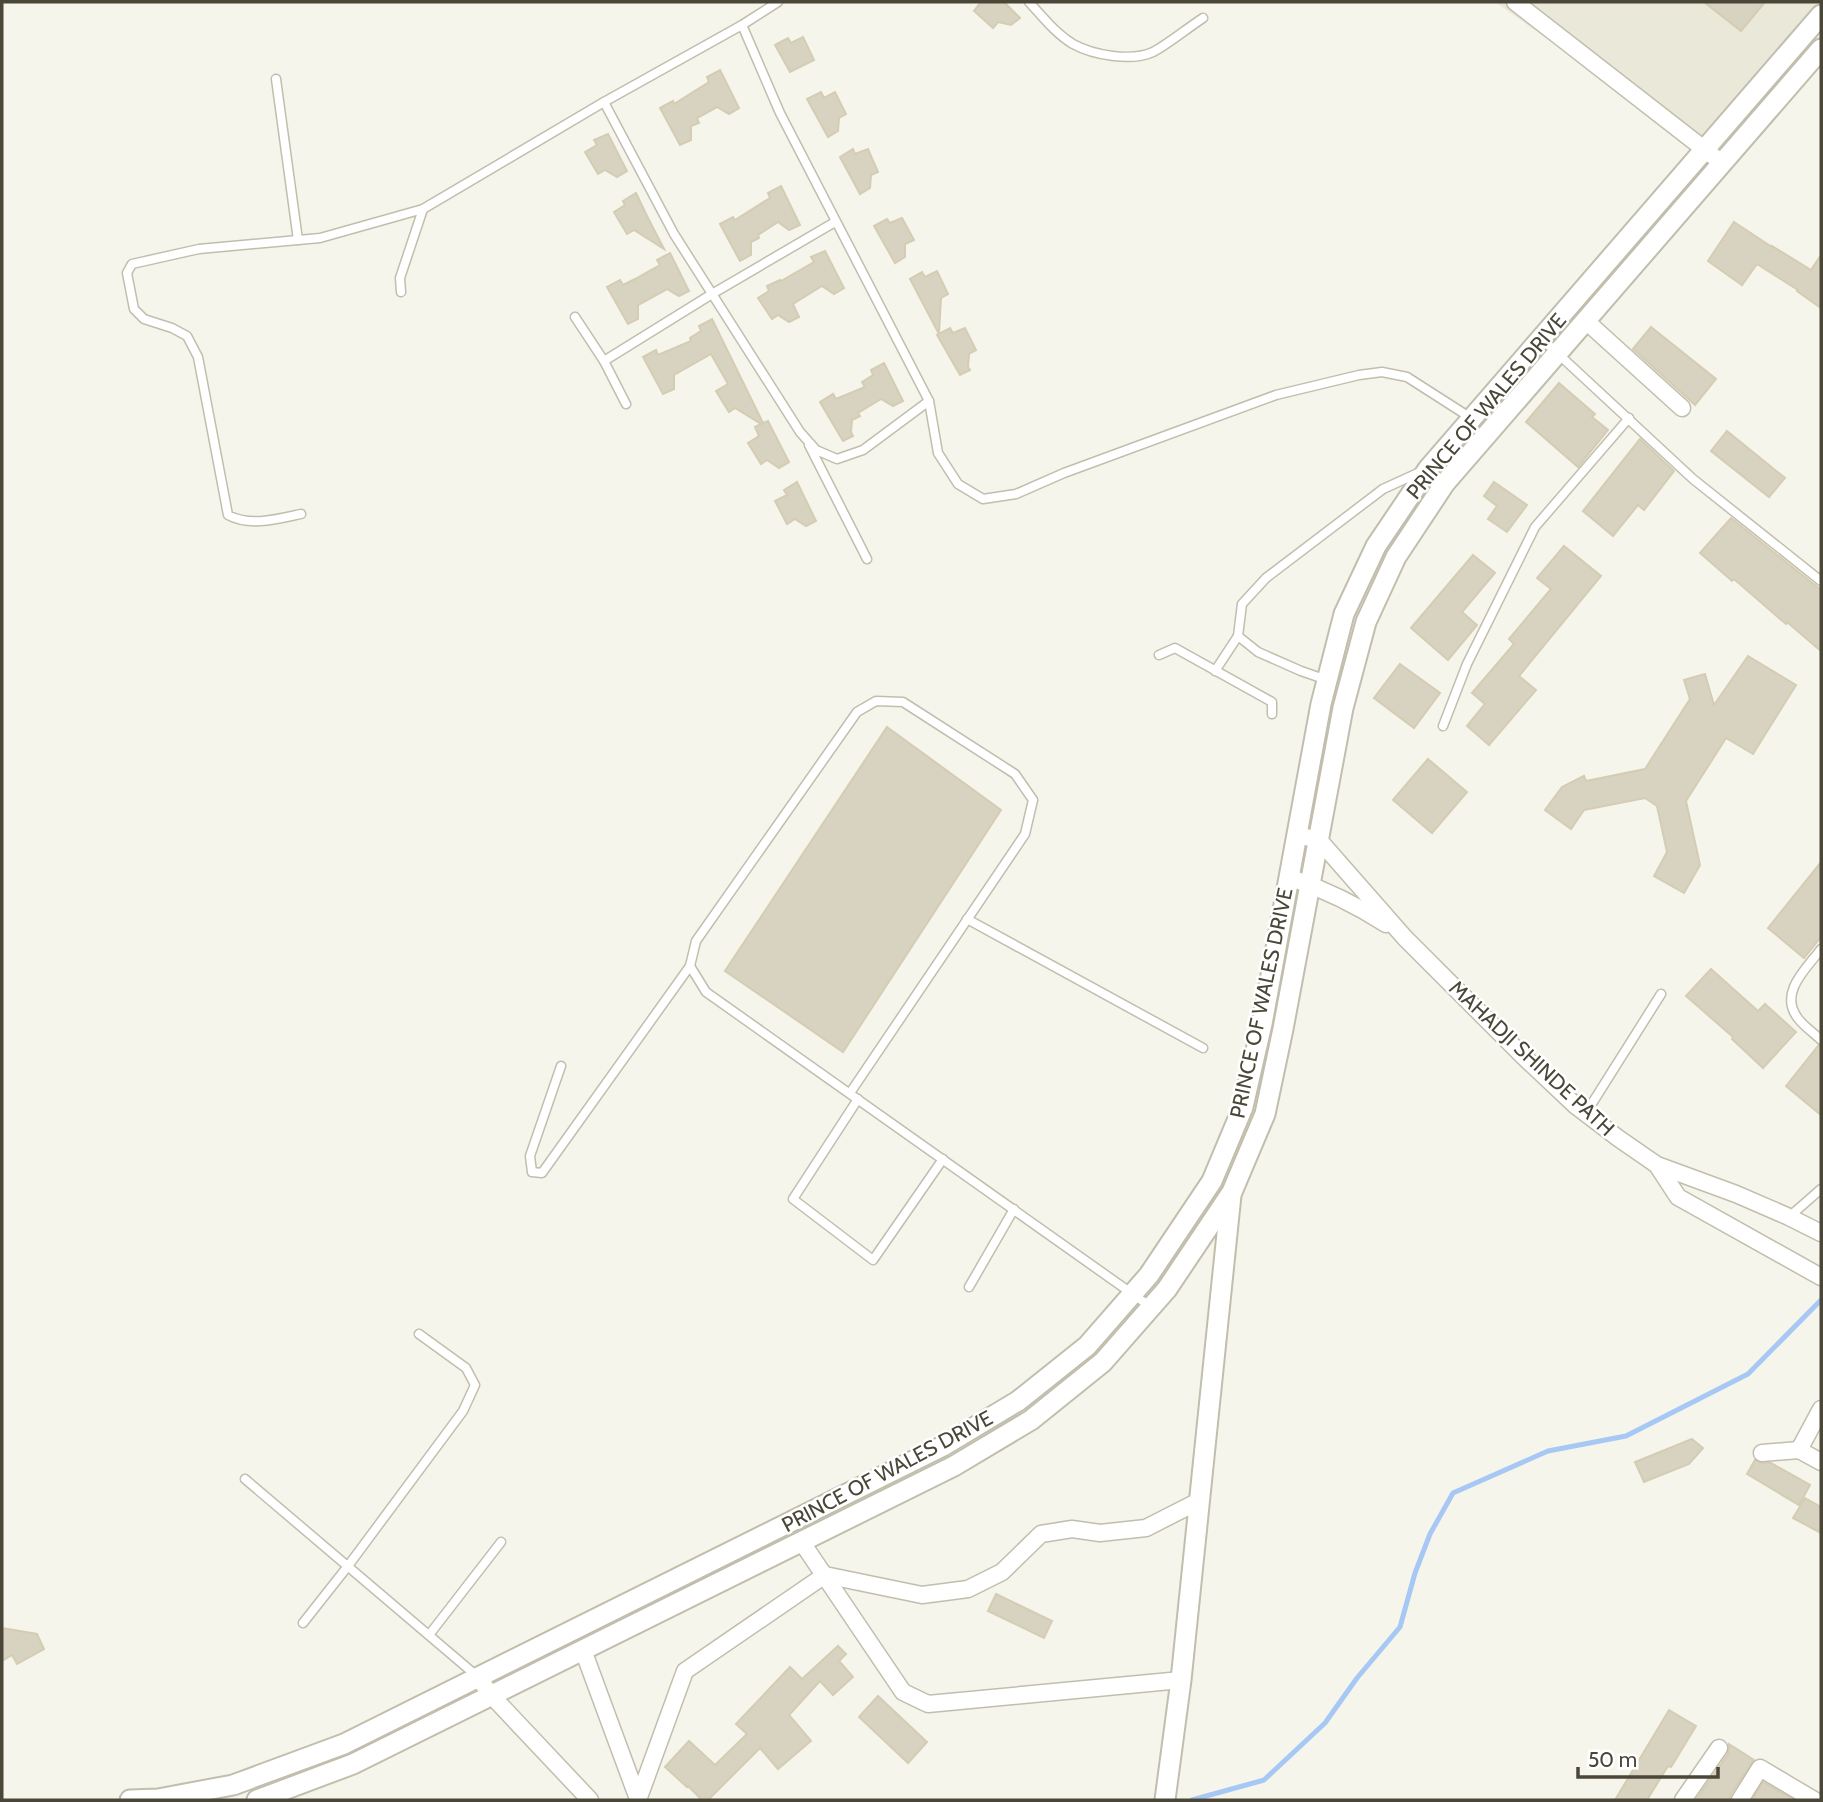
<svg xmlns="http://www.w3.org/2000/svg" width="1823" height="1802" font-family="Cabin,sans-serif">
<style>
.residential{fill:#eae8d9}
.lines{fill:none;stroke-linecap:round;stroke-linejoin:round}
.stream{stroke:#a7c8f4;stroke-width:5}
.building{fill:#d8d3c0;stroke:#d4ccb3;stroke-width:2}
.service-casing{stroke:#c2bead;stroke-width:11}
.minor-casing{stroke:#c2bead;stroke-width:19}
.tertiary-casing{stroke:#c2bead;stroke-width:23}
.service{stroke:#fff;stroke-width:8}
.minor{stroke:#fff;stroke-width:16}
.tertiary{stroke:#fff;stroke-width:19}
.labels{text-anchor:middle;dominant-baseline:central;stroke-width:5;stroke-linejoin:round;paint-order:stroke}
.street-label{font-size:21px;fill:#4b4738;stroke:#fff}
</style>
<rect width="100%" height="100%" fill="#f6f5eb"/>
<polygon class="residential" points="1495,2 1821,2 1704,149"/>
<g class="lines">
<polyline class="stream" points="1192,1800 1264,1780 1325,1723 1357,1678 1400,1627 1415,1573 1430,1534 1453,1493 1548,1451 1626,1436 1748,1374 1821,1300"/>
</g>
<g class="building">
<polygon points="981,2 1004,2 1020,18 1011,25 998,22 993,28 974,11"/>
<polygon points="1704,2 1765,2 1741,31"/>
<polygon points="803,37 814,60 790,72 775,45 788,38 791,43"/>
<polygon points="720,70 739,108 729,114 717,107 697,118 699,123 691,126 691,140 680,145 660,108 673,101 674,104 709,82 707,77"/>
<polygon points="821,92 824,98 835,92 846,114 839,118 838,131 828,137 807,99"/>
<polygon points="608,134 627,171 617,177 605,170 598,174 585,152 597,145 594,140"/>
<polygon points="853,149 855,154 868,149 878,172 871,175 870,188 860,194 840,157"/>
<polygon points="781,186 800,225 789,230 778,222 758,235 759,238 751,242 751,255 740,261 720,224 733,217 735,220 770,198 768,193"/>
<polygon points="636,193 647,216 664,249 634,230 627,234 614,212 625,205 623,201"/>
<polygon points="902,218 914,240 905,244 905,257 895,263 874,226 887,219 890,223"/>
<polygon points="1734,222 1772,247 1772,246 1811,270 1821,255 1821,308 1797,291 1798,290 1757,264 1742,285 1708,261"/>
<polygon points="825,251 844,288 834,294 822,286 793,304 799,317 789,322 778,315 772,319 758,298 769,291 767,286 780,280 781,281 814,262 811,257"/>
<polygon points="670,253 689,291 679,296 667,289 638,305 638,319 628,324 607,287 620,280 623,285 635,279 660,265 657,260"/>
<polygon points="937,271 948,294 941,298 939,334 910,279 922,272 925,277"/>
<polygon points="712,319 763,423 768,421 789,462 779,468 767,460 761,464 748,443 759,436 755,427 761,424 735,408 729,412 716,391 728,384 711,354 674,375 674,389 663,394 643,357 656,350 658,355 691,341 690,338 701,331 699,326"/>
<polygon points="1651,327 1716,379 1695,405 1633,349"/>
<polygon points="950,328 953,333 965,328 976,350 969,354 968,367 970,370 960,375 937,335"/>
<polygon points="884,363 903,401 893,406 881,399 858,413 860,416 852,420 851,432 853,436 843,441 820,402 833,394 836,399 865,387 862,382 873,375 871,370"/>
<polygon points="1559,383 1595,414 1592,417 1608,430 1578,467 1526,422"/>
<polygon points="1727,431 1785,478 1769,497 1711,451"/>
<polygon points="1640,439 1674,471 1644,510 1638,505 1613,536 1583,511"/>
<polygon points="797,482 816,521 806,526 795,519 787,524 775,501 787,495 784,490"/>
<polygon points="1494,482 1527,505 1507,532 1488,519 1497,506 1484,496"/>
<polygon points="1731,518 1821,590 1821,651 1787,622 1786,624 1734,579 1732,581 1700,553"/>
<polygon points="1564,546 1601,576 1519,676 1536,690 1489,745 1467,726 1485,704 1472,693 1514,644 1509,639 1551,589 1537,578"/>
<polygon points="1473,555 1495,573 1462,612 1477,625 1448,660 1411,628"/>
<polygon points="1748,656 1796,685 1753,754 1726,738 1686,801 1700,865 1684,893 1654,876 1667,852 1657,806 1645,798 1584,810 1571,829 1545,810 1562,787 1584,776 1586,781 1645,769 1690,699 1684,680 1705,674 1714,705"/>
<polygon points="1400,664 1440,693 1414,728 1374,698"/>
<polygon points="887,727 1001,810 843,1052 725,971"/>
<polygon points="1428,759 1467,792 1432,833 1393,800"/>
<polygon points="1821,862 1821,937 1804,958 1768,928"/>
<polygon points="1711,969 1758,1011 1765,1004 1796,1032 1763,1068 1732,1039 1733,1037 1686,996"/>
<polygon points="1818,1046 1821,1046 1821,1115 1786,1086"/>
<polygon points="1692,1439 1703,1448 1689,1464 1644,1482 1635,1462"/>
<polygon points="1755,1460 1762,1463 1771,1463 1810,1485 1799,1505 1747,1474"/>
<polygon points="1805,1498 1821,1507 1821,1533 1793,1518"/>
<polygon points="996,1594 1052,1621 1044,1638 988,1611"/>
<polygon points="2,1628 37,1634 44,1649 17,1664 12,1655 2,1661"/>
<polygon points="838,1646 846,1654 839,1661 853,1677 833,1695 820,1681 789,1715 811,1741 778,1769 760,1748 708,1800 702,1800 688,1786 687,1787 665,1767 689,1741 715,1765 747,1734 736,1724 790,1667 802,1679"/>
<polygon points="878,1696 927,1742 908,1763 859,1717"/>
<polygon points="1669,1710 1696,1726 1671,1767 1668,1766 1647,1800 1615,1800"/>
<polygon points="1729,1744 1754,1760 1731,1794 1730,1800 1696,1800 1728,1754"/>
<polygon points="1763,1782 1794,1800 1752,1800"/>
</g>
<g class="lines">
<g class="service-casing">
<g id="service">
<path d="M 1029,2 C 1042,16 1056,34 1073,44 C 1093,55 1131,62 1153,52 C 1167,45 1189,27 1203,18"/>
<polyline points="742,25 780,113 929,401 938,453 958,484 983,499 1016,494 1064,473 1276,395 1359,375 1382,372 1407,377 1471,418"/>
<polyline points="276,79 298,240"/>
<polyline points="604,102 674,234 800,432 816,450 837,459 863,450 929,401"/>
<polyline points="401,292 400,278 423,209"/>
<polyline points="575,317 604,361 626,404"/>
<polyline points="1541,338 1693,479 1821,581"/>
<polyline points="604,361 712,294 835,222"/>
<polyline points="809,445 867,559"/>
<path d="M 301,514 C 278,519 250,527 228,515 L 198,357 L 187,336 L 172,328 L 144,319 L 134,309 L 127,273 L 132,264 L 199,249 L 320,238 L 423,209 L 604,102 L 742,25 L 778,2"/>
<polyline points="1159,655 1175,648 1272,702 1272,714"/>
<polyline points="1215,671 1238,636"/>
<polyline points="1327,680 1301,671 1258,652 1238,636 1242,604 1266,578 1383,489 1418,473"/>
<polyline points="1443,726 1467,664 1535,527 1629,418"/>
<polyline points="967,919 1203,1048"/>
<path d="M 1821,949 C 1807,968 1779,992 1797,1017 C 1803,1026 1814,1033 1821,1040"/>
<polyline points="690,966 706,992 1151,1307"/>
<polyline points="561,1066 530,1156 532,1172 542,1173 690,966 696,941 857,712 876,701 903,702 1015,774 1033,800 1025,834 850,1093"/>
<polyline points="858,1099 793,1199 873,1260 943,1159"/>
<polyline points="1586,1113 1661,994"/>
<polyline points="1789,1217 1821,1189"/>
<polyline points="969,1287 1014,1209"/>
<polyline points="245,1479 478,1677"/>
<polyline points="303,1623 348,1566 463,1411 475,1385 466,1368 419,1334"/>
<polyline points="429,1635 501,1542"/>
</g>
</g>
<g class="minor-casing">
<g id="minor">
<polyline points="1515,2 1722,163"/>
<polyline points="1586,321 1682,408"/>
<polyline points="1297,835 1319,840 1405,938 1524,1057 1576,1106 1618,1138 1657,1165 1736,1194 1789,1217 1821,1233"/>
<path d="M 1289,877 C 1323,889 1355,904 1386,924"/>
<polyline points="1657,1165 1678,1197 1821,1277"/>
<polyline points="1821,1409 1799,1450 1821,1462"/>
<polyline points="1762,1453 1799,1450"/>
<polyline points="801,1541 903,1692 928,1704 1181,1680"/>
<polyline points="583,1650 638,1799"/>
<polyline points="478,1677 491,1695 590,1800"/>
<polyline points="638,1800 685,1671 825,1575 922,1595 968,1589 1002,1572 1041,1534 1072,1529 1100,1533 1146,1528 1199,1501"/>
<polyline points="1683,1800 1719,1748"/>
<polyline points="1740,1800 1760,1768 1814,1800"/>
</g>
</g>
<g class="tertiary-casing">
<g id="tertiary">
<polyline points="130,1800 158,1799 233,1785 344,1744 943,1446 1018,1401 1087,1346 1149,1275 1212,1181 1243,1107 1262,1024 1321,704 1344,614 1376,546 1428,469 1821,15"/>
<polyline points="257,1800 353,1764 954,1466 1031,1420 1103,1362 1167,1289 1232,1192 1265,1114 1283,1029 1343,708 1366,622 1396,557 1445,483 1821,49"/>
<polyline points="1165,1800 1181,1680 1231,1195"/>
</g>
</g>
<use href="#service" class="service"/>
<use href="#minor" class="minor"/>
<use href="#tertiary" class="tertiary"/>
</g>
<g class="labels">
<g class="street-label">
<text transform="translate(1486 406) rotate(-50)">PRINCE OF WALES DRIVE</text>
<text transform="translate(1261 1003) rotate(-78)">PRINCE OF WALES DRIVE</text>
<text transform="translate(1532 1058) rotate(43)">MAHADJI SHINDE PATH</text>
<text transform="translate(887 1471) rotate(-28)">PRINCE OF WALES DRIVE</text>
</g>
</g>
<rect width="1823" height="1802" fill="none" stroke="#4b4738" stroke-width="7"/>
<path d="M1578 1767v10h140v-10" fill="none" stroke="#4b4738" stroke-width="3.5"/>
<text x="1588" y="1767" font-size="21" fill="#4b4738" stroke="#ffffff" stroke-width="5" paint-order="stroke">50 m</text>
</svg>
